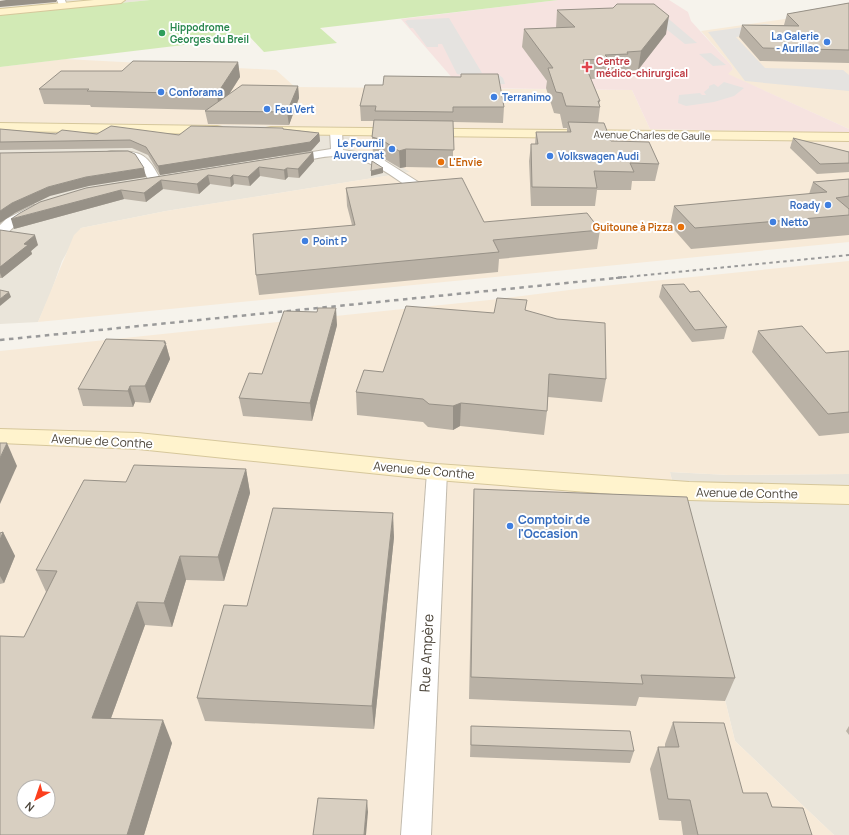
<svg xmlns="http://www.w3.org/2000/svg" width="849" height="835" font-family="Manrope,sans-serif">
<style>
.residential{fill:#eae5da}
.commercial{fill:#f7ead8;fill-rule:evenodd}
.medical{fill:#f6e3e0}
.green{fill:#d2eab5}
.parking{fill:#e5e3e0}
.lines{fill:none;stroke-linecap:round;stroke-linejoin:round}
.street-casing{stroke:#c2bbae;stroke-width:2}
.secondary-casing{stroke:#d6c79b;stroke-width:2}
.street{fill:#fff;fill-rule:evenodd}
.secondary{fill:#fff3cd;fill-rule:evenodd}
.rail-far1{stroke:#9a9a9a;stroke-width:2;stroke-dasharray:3.5 3.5;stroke-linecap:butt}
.rail{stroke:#9a9a9a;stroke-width:2.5;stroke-dasharray:4.5 4.5;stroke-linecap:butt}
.wall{fill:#bab2a6}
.shaded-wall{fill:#979187}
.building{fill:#d8cfc1;stroke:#979187;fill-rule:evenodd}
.leisure-dot{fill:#2e9e5b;stroke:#fff;stroke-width:1.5}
.shop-dot{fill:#3f7fe0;stroke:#fff;stroke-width:1.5}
.health-dot{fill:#e0444e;stroke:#fff;stroke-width:1.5}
.food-dot{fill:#e8710a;stroke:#fff;stroke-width:1.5}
.labels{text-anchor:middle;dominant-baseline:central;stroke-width:4;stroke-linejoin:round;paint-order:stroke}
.far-leisure-label{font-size:10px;font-weight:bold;fill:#27864d;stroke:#fff;text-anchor:start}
.far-shop-label{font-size:10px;font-weight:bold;fill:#366cbe;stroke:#fff;text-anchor:start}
.far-health-label{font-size:10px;font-weight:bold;fill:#be3a42;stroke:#fff;text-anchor:start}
.far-street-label{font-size:10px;fill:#4b4439;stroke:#fff}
.far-food-label{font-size:10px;font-weight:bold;fill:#c56008;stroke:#fff;text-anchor:start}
.street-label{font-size:12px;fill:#4b4439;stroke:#fff}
.shop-label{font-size:12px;font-weight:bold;fill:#366cbe;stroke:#fff;text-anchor:start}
.near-street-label{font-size:14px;fill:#4b4439;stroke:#fff}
</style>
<rect width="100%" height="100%" fill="#f6f3ec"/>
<g class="residential">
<polygon points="0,0 150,0 0,15"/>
<polygon points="0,122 352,127 349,143 388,158 411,172 166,211 81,228 62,261 50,295 38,322 0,324"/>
<polygon points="670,472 729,475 849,474 849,835 834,835 735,741"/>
</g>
<g class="commercial">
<polygon points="849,10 849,129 727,74 733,69 731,65 701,31"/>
<polygon points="65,59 276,70 295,87 632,90 650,129 849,133 849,242 38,322 74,235 81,228 166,211 410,172 387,158 355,150 349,144 352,127 0,122 0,67"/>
<path d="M 849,261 L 849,474 L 729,475 L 670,472 L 735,741 L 834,835 L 0,835 L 0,351 L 499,299 L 593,287 ZM 24,787 L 48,787 L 48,811 L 24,811 Z"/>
</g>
<polygon class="medical" points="558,0 669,0 688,12 691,21 731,65 733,69 728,74 849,129 849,133 650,129 632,90 461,88 401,19"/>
<polygon class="green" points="150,0 558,0 320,28 337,43 264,52 250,37 0,67 0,15"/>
<g class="parking">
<polygon points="664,15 697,43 685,44 650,16"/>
<polygon points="449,18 482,73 476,74 480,76 499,75 503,78 505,84 460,86 454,77 467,76 457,74 442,44 438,44 438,47 427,47 413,28 410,28 405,21 407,21 406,20"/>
<polygon points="765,24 782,26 762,33 736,37 765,68 843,70 849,75 849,91 745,81 708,32"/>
<polygon points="711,53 726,65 713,66 699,54"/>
<polygon points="724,82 744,88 734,96 714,102 686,106 678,103 679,95 700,93 702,95 706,95 704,92 709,88 709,86 714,84 718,87"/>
</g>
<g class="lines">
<g class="street-casing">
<g id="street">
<polygon points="57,0 65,0 67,6 66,8 60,8"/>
<path d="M 336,128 L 342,131 L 343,150 L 368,154 L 382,159 L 434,192 L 435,195 L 434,198 L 424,198 C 398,181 370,155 337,156 C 321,156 304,161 288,164 L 284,163 L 282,160 L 284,157 L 288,156 L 331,149 L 330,131 Z"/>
<path d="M 111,151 C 144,151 147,154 162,182 L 160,185 L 152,185 C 144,174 141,159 126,158 C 120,158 113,159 107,158 L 105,155 L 107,152 Z"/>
<polygon points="34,205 39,206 41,209 39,212 16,225 5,235 0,236 0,225 6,219"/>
<polygon points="437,465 444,467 447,472 431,835 401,835 427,472 430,467"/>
</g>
</g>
<g class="secondary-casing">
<g id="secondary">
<polygon points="94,0 125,0 121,3 0,15 0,9"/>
<polygon points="0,123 217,126 222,127 223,130 222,133 217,134 0,131"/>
<polygon points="271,127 849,133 849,141 266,134 265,131 266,128"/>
<polygon points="0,429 138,433 437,464 689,482 849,486 849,504 689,500 437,480 138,449 0,443"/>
</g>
</g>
<use href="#street" class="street"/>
<use href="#secondary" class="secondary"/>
<polyline class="rail-far1" points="616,278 849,255"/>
<polyline class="rail" points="0,340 626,277"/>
</g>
<g class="wall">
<polygon points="849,3 849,63 760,61 739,37 742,25 784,25 787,14"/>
<polygon points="557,10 666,34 638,70 626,71 625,73 607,74 606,78 591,79 600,101 599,104 600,107 598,123 611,141 659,164 655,181 632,181 631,190 597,190 595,206 531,206 529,161 531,144 535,144 536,132 567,132 567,128 563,128 560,114 554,113 546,88 547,81 522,47 524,29 556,28"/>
<polygon points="238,62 240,77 230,93 298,86 299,98 289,125 208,124 205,111 206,110 91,107 90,105 44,104 39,89 122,71"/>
<polygon points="360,106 504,107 503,123 453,122 453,168 406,167 400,168 383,158 373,154 372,137 374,121 361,121"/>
<polygon points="0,129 56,134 179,135 284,129 319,133 320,141 311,151 160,175 148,155 132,148 0,150"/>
<polygon points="793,138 849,152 849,172 817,174 790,148"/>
<polygon points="313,152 314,161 299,178 288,177 285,180 260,176 250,186 234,184 231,187 210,184 199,194 163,189 146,202 124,199 14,229 86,188"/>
<polygon points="849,179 849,235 691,249 670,225 674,206 809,194 813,182"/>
<polygon points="346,188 484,222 600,230 597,249 499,259 498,272 259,295 256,275 352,225 347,206"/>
<polygon points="0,230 38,245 31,251 32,254 2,278 0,278"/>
<polygon points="662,285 690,292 727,327 724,339 692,342 659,297"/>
<polygon points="526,310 606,379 602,402 548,397 547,411 544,435 460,426 453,430 428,427 423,422 357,415 356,392 383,372 494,313"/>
<polygon points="337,325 312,421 243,416 239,398 262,374"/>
<polygon points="758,331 826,353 849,351 849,433 819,436 752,352"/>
<polygon points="165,341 170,359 150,403 135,402 133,407 83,406 78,389"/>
<polygon points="246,469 250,493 224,581 186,580 172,627 145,625 111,718 172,743 144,835 0,835 24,637 46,592 36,570 126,482"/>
<polygon points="474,489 735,678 725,701 639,697 636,706 469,699 473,511"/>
<polygon points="3,532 15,556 4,583 0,584 0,533"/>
<polygon points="394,537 374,729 205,721 197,698 247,606"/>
<polygon points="673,722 743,793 772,807 812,835 683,835 681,821 659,820 650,769 658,747 665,747 665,744"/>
<polygon points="471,726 634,751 630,763 470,757"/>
<polygon points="849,726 849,735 846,731"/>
</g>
<g class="shaded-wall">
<polygon points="6,0 57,0 56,2 0,7 0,1"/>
<polygon points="669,16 666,34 638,70 641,51"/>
<polygon points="238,62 240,77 219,110 217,94"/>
<polygon points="298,86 299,98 289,125 287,112"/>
<polygon points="319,133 320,141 311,151 160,175 158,166"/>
<polygon points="406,149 406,167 400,168 399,151"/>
<polygon points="313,152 314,161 299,178 298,169"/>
<polygon points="259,167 260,176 250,186 248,177"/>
<polygon points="144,168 146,177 89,186 50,196 15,213 0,223 0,211 12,203 48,187 86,177"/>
<polygon points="287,168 288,177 285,180 284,170"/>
<polygon points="383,168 383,173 371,176 371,171"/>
<polygon points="208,175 210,184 199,194 197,184"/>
<polygon points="233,175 234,184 231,187 230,178"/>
<polygon points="161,180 163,189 146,202 144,193"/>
<polygon points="121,190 124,199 14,229 11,219"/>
<polygon points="35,235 38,245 31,251 32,254 2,278 0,273 0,267 24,244"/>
<polygon points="9,292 11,297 0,306 0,299"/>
<polygon points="336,308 337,325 312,421 310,403"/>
<polygon points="165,341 170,359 150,403 145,386"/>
<polygon points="130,386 135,402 133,407 128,391"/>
<polygon points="461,403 460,426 453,430 453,406"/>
<polygon points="7,443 17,466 0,504 0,458"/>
<polygon points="246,469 250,493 224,581 218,557"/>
<polygon points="393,513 394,537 374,729 372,706"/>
<polygon points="3,532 15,556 4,583 0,576 0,540"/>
<polygon points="180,556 186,580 172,627 164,603"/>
<polygon points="137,602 145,625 103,740 92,718"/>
<polygon points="163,720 172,743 144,835 127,835"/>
<polygon points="367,800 368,812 366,835 364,835"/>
</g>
<g class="building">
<polygon points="849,3 849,50 763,48 742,25 799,26 787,14"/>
<polygon points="617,4 654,4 669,16 641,51 627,52 628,54 605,55 609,59 583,60 600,101 598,101 600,107 566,106 562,93 556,92 548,68 553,68 524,29 575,27 557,10 613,8"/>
<polygon points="133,61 238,62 217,94 87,91 89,89 39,89 61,71 122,71"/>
<polygon points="461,74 498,74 504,107 453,107 453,112 375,111 376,106 360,106 365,85 383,85 384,76 461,77"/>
<polygon points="242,85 298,86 287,112 205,111"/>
<polygon points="374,120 453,121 454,150 406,149 399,151 382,140 372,137"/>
<polygon points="568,122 604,123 611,141 649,142 659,164 630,163 634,172 594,171 597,188 532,187 531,144 538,144 536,132 571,132"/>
<polygon points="111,126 179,135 191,126 283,128 283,129 319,133 310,142 158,166 146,147 130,140 0,142 0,129 56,134 62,130 97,134"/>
<polygon points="793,138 849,152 849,163 820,164"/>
<polygon points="128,151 135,154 144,168 86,177 48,187 12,203 0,211 0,153"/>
<polygon points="313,152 298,169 287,168 284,170 259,167 248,177 233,175 230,178 208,175 197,184 161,180 144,193 121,190 11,219 20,213 40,202 86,188"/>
<polygon points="372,161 383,168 371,171"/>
<polygon points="462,178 484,222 587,213 600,230 493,240 499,252 256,275 253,234 355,225 346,188"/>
<polygon points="849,179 849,196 836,198 849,209 849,215 695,228 674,206 827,192 813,182"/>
<polygon points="0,230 35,235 24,244 28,245 0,267"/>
<polygon points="684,284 690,292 699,291 727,327 695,330 662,285"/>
<polygon points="0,290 9,292 0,299"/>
<polygon points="497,298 527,300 525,310 557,319 605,323 606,379 549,374 547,411 461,403 453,406 429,404 423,399 356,392 364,370 383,372 406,306 494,313"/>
<polygon points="318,308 336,308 310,403 239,398 249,373 262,374 284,311 317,312"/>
<polygon points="802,326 826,353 849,351 849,412 828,414 758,331"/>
<polygon points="106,339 165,341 164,343 166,343 145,386 130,386 128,391 78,389"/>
<polygon points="0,443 7,443 0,458"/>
<path d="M 134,465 L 246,469 L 218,557 L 180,556 L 164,603 L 137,602 L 92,718 L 163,720 L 127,835 L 0,835 L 0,636 L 24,637 L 57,571 L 36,570 L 84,480 L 126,482 ZM 24,787 L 48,787 L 48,811 L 24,811 Z"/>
<polygon points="474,489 687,497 735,678 641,675 643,684 471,677"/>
<polygon points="273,508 393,513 372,706 197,698 224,605 247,606"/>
<polygon points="3,532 0,540 0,533"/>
<polygon points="673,722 724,723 743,793 767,793 772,807 803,808 812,835 698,835 690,800 668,799 658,747 679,747"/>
<polygon points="471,726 630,731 634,751 471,745"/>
<polygon points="318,798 367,800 364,835 313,835"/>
</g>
<circle class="leisure-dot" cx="162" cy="33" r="4"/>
<g class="shop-dot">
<circle cx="827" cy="42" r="4"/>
<circle cx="161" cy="92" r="4"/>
<circle cx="494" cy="97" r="4"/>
<circle cx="267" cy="109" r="4"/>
<circle cx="392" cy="149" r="4"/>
<circle cx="550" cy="156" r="4"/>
<circle cx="828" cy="205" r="4"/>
<circle cx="773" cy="222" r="4"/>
<circle cx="305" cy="241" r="4"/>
<circle cx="510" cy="526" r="4"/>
</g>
<path class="health-dot" d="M585 61h4v4h4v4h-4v4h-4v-4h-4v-4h4z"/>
<g class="food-dot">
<circle cx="441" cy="162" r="4"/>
<circle cx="681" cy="227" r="4"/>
</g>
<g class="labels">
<g class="far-leisure-label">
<text x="170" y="27">Hippodrome<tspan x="170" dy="12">Georges du Breil</tspan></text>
</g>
<g class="far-shop-label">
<text x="819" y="36" text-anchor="end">La Galerie<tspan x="819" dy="12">- Aurillac</tspan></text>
<text x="169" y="92">Conforama</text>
<text x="502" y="97">Terranimo</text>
<text x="275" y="109">Feu Vert</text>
<text x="384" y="143" text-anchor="end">Le Fournil<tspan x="384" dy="12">Auvergnat</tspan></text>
<text x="558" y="156">Volkswagen Audi</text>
<text x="820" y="205" text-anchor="end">Roady</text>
<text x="781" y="222">Netto</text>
<text x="313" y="241">Point P</text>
</g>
<g class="far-health-label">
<text x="596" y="61">Centre<tspan x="596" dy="12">médico-chirurgical</tspan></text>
</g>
<g class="far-street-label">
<text transform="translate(652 135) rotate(1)">Avenue Charles de Gaulle</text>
</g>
<g class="far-food-label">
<text x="449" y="162">L'Envie</text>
<text x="673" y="227" text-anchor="end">Guitoune à Pizza</text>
</g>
<g class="street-label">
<text transform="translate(102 441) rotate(3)">Avenue de Conthe</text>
<text transform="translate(424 470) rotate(5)">Avenue de Conthe</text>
<text transform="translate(747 493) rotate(1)">Avenue de Conthe</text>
</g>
<g class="shop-label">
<text x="518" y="519">Comptoir de<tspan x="518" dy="14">l'Occasion</tspan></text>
</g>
<g class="near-street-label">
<text transform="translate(426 653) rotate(-87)">Rue Ampère</text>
</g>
</g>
<g transform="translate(36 799) rotate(220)"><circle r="19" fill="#ffffff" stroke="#b7b4b0"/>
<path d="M0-3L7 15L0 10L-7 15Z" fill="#fc3f1d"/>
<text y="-6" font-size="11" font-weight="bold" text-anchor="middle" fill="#4b4439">N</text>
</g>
</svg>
